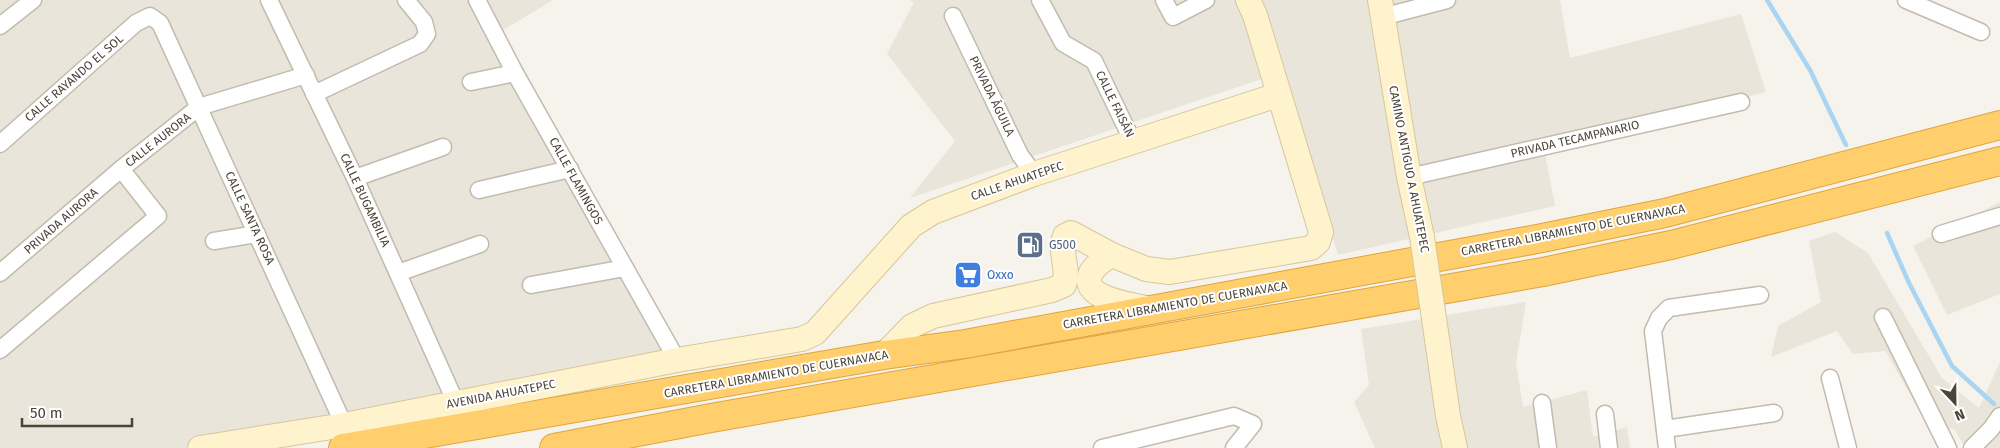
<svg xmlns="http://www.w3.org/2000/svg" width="2000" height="448" font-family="'Fira Sans',sans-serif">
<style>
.residential{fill:#eae5da}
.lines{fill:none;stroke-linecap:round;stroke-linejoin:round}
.stream{stroke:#a9d4f2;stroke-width:4.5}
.street-casing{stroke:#c2bbae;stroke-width:19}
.secondary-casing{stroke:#d6c79b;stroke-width:26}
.highway-casing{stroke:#e0a43c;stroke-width:30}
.street{stroke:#fff;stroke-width:16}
.secondary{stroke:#fff3cd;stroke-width:24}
.highway{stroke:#ffcf6e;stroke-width:28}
.secondary-bridge-casing{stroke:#d6c79b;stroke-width:26;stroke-linecap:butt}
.secondary-bridge{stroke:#fff3cd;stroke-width:24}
.labels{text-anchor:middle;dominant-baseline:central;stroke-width:4;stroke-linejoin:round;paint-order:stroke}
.street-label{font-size:12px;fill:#4b4439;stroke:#fff}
.service-label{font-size:12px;fill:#4e5e75;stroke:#fff;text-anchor:start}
.shop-label{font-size:12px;fill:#366cbe;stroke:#fff;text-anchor:start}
</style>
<rect width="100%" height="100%" fill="#f6f3ec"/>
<g class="residential">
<polygon points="0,0 553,0 502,31 674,367 212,448 0,448"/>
<polygon points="908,0 1560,0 1570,58 1741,14 1766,92 1544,149 1555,206 1338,255 1282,72 910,198 955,141 887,54 914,2"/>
<polygon points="2000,202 2000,294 1947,315 1913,246"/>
<polygon points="1835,232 1868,253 1942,378 1979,408 2000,362 2000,448 1965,448 1955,430 1924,418 1885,351 1853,354 1837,331 1771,357 1778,326 1821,302 1809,241"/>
<polygon points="1526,302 1516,363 1523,407 1587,390 1593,437 1627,427 1630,448 1375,448 1354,402 1369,385 1361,329"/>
</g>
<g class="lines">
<g class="stream">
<polyline points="1767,0 1810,70 1846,145"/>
<polyline points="1887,233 1909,283 1952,366 1994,404"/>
</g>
<g class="street-casing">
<g id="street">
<polyline points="269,0 355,178 456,403"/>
<polyline points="477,0 515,73 677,360"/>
<polyline points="1040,0 1063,43 1094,61 1133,142"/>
<polyline points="1164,0 1173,17 1206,0"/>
<polyline points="1906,0 1981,32"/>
<polyline points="953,16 1020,155 1034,174"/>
<polyline points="1382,17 1447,0"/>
<polyline points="0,26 33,0"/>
<polyline points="471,82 515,73"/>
<polyline points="314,94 420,44 427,34 424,22 406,0"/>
<polyline points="0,144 136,23 150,16 160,23 344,425"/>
<polyline points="1409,177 1741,102"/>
<polyline points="355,178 443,147"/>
<polyline points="479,190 570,169"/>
<polyline points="1941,234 2000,216"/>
<polyline points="214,241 257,234"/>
<polyline points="0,273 121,169 199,107 306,75"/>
<polyline points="398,273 480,244"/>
<polyline points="531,285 625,268"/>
<polyline points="1883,317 1948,448"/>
<polyline points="0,350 158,216 121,169"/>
<polyline points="1830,378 1848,448"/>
<polyline points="1542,403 1548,448"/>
<polyline points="1605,414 1609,448"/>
<polyline points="1665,429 1774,413"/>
<polyline points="1102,448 1234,416 1253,424 1234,448"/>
<polyline points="1667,448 1653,331 1659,318 1669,308 1760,295"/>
<polyline points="1972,448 1991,429 2000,416"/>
</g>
</g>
<g class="secondary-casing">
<g id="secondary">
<polyline points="1380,0 1409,177 1422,237"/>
<path d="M 1112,255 C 1096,263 1076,281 1100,295 C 1114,303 1134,305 1150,309"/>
<polyline points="1437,339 1448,416 1455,448"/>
<path d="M 884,355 L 912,326 L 933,316 L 1052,290 L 1064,285 C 1070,268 1058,251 1065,236 L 1071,233 L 1112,255 L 1146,269 L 1170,272 L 1311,248 L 1318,242 L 1321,232 L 1255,15 L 1248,0"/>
<polyline points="200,448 344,425 677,360 802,339 815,333 911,226 933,212 1034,174 1278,95"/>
</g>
</g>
<g class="highway-casing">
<g id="highway">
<polyline points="343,448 884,355 965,344 1537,239 1665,213 2000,125"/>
<polyline points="554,448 711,418 1543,272 1671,245 2000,161"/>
</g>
</g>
<use href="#street" class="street"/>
<use href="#secondary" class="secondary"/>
<use href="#highway" class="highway"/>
<g class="secondary-bridge-casing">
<polyline id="secondary-bridge" points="1422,237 1437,339"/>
</g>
<use href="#secondary-bridge" class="secondary-bridge"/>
</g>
<defs>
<g id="fuel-square" transform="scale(1.4375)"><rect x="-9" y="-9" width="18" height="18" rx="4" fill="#5c6f8a" stroke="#fff"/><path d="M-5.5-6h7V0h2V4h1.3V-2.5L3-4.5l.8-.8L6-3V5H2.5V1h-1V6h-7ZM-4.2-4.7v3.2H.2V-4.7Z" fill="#fff"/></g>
<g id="supermarket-square" transform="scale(1.4375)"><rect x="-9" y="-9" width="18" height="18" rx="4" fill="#3f7fe0" stroke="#fff"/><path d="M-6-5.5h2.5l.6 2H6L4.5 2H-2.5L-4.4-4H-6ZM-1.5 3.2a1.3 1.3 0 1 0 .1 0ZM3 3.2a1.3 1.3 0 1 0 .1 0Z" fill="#fff"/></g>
</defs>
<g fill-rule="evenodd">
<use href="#fuel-square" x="1030" y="245"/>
<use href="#supermarket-square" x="968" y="275"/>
</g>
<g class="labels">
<g class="street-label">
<text transform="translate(74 78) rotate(-41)">CALLE RAYANDO EL SOL</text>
<text transform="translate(992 96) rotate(64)">PRIVADA ÁGUILA</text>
<text transform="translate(1115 104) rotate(64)">CALLE FAISÁN</text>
<text transform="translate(1575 139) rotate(-13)">PRIVADA TECAMPANARIO</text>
<text transform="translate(158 140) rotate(-38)">CALLE AURORA</text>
<text transform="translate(1409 169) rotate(79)">CAMINO ANTIGUO A AHUATEPEC</text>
<text transform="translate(576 181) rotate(61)">CALLE FLAMINGOS</text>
<text transform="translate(1017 181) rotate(-19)">CALLE AHUATEPEC</text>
<text transform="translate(365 200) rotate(65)">CALLE BUGAMBILIA</text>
<text transform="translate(250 218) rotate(65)">CALLE SANTA ROSA</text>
<text transform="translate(61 221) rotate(-41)">PRIVADA AURORA</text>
<text transform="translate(1573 230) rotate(-11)">CARRETERA LIBRAMIENTO DE CUERNAVACA</text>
<text transform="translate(1175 305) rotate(-10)">CARRETERA LIBRAMIENTO DE CUERNAVACA</text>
<text transform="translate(776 374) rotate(-10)">CARRETERA LIBRAMIENTO DE CUERNAVACA</text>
<text transform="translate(501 394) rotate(-11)">AVENIDA AHUATEPEC</text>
</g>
<g class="service-label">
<text x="1049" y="245">G500</text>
</g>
<g class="shop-label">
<text x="987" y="275">Oxxo</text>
</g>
</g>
<g transform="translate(1955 403) rotate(158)" stroke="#ffffff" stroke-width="4" paint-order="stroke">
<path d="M0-4L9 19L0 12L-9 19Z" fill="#4b4439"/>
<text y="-8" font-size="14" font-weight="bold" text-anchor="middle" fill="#4b4439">N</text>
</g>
<path d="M22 418v8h110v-8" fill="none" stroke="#4b4439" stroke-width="2.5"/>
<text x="30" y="418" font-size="15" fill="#4b4439" stroke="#ffffff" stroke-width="4" paint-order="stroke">50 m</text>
</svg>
